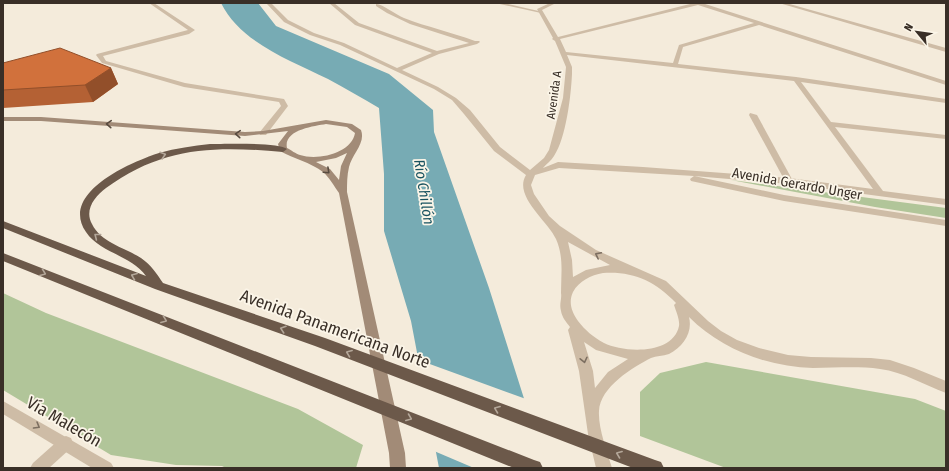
<svg xmlns="http://www.w3.org/2000/svg" width="949" height="471" font-family="'Fira Sans Condensed',sans-serif">
<style>
.green{fill:#b1c599}
.water{fill:#77abb4}
.pier{fill:#f4ebdb}
.lines{fill:none;stroke-linecap:round;stroke-linejoin:round}
.service{fill:#cebca6;fill-rule:evenodd}
.minor{fill:#cebca6;fill-rule:evenodd}
.tertiary{fill:#cebca6;fill-rule:evenodd}
.secondary{fill:#a28b77;fill-rule:evenodd}
.trunk{fill:#6c594a;fill-rule:evenodd}
.wall{fill:#b46134}
.shaded-wall{fill:#924f2a}
.building{fill:#d1713c;stroke:#924f2a}
.oneway{stroke:#584b3f}
.oneway2{stroke:#b4a799}
.oneway3{stroke:#7c6e60}
.labels{text-anchor:middle;dominant-baseline:central;stroke-width:3.5;stroke-linejoin:round;paint-order:stroke}
.far-street-label{font-size:12px;fill:#392f27;stroke:#fbf5e8}
.street-label{font-size:14px;fill:#392f27;stroke:#fbf5e8}
.water-label{font-size:15px;font-style:italic;fill:#19525f;stroke:#fbf5e8}
.near-street-label{font-size:17px;fill:#392f27;stroke:#fbf5e8}
</style>
<rect width="100%" height="100%" fill="#f4ebdb"/>
<g class="green">
<polygon points="731,180 946,208 946,218 875,207"/>
<polygon points="3,293 46,313 298,409 363,445 356,468 226,468 222,466 176,465 111,455 3,390"/>
<polygon points="706,362 915,399 946,411 946,468 726,468 640,436 640,392 660,373"/>
</g>
<path class="water" d="M 221,3 L 258,3 L 276,26 L 389,74 L 433,110 L 434,132 L 489,288 L 546,468 L 439,468 L 411,321 L 384,231 L 384,174 L 379,108 C 362,98 345,88 328,79 C 290,60 241,43 221,3 Z"/>
<polygon class="pier" points="416,359 526,399 548,468 474,468 434,451"/>
<g class="lines">
<g class="service">
<polygon points="149,3 154,3 195,30 189,34 103,56 106,61 185,83 284,99 288,106 266,135 260,135 259,133 281,106 279,102 184,87 102,63 96,55 97,54 188,30"/>
<polygon points="495,3 504,3 543,12 541,13"/>
<polygon points="750,113 757,115 793,181 792,183 789,184 785,181 749,115"/>
</g>
<g class="minor">
<path d="M 266,3 L 271,3 L 288,20 L 314,33 L 344,43 L 397,68 L 432,53 L 355,25 L 329,3 L 334,3 L 359,23 L 437,51 L 469,43 L 410,24 L 387,13 L 376,6 L 376,4 C 383,4 396,15 404,18 C 427,27 451,32 475,41 L 479,41 L 480,42 L 477,44 L 439,54 L 402,70 L 438,87 L 456,98 L 470,110 L 500,147 L 530,170 L 544,158 L 549,150 L 563,98 L 566,67 L 555,41 L 552,39 L 553,38 L 537,9 L 550,3 L 556,3 L 542,10 L 558,37 L 694,3 L 702,3 L 946,81 L 946,85 L 759,25 L 683,47 L 678,64 L 796,77 L 946,99 L 946,103 L 801,82 L 831,122 L 946,135 L 946,139 L 835,127 L 883,191 L 946,199 L 946,205 L 789,184 L 694,176 L 784,195 L 946,220 L 946,226 L 784,201 L 691,181 L 690,179 L 694,176 L 559,168 L 535,175 L 531,185 L 534,194 L 549,216 L 560,226 L 596,250 L 666,281 L 708,321 L 721,331 L 737,340 L 759,348 L 788,355 L 811,357 L 871,358 L 890,360 L 914,368 L 946,381 L 946,393 C 924,385 904,372 880,369 C 858,366 835,368 813,368 C 767,367 721,349 689,317 C 693,333 683,347 669,354 C 663,356 656,356 651,358 C 633,367 600,387 599,411 C 598,428 607,451 612,468 L 596,468 L 588,434 L 579,371 L 568,330 L 570,327 C 566,322 562,317 561,311 C 559,304 562,299 561,293 C 561,275 564,257 556,239 C 548,221 513,196 526,175 L 494,151 L 464,114 L 452,100 L 434,89 L 340,45 L 310,35 L 284,22 ZM 698,5 L 754,23 L 679,45 L 673,63 L 566,52 L 560,39 ZM 567,55 L 794,81 L 873,189 L 789,178 L 643,167 L 558,162 L 543,168 C 546,164 551,161 554,156 C 566,138 571,96 572,74 L 572,67 ZM 568,242 L 610,265 L 586,270 L 573,277 L 572,260 ZM 603,273 C 633,271 655,281 676,303 L 674,305 C 676,311 680,320 679,326 C 673,355 624,353 604,343 C 593,337 585,330 578,321 C 572,312 568,303 573,292 C 579,281 591,275 603,273 ZM 584,342 L 596,350 L 628,359 L 608,372 L 595,388 L 593,371 Z"/>
<polygon points="779,3 786,3 946,48 946,52"/>
<polygon points="66,436 71,438 73,443 71,448 49,468 30,468 33,463 61,438"/>
</g>
<polygon class="tertiary" points="3,401 111,463 114,468 92,468 3,414"/>
<path class="secondary" d="M 3,117 L 41,117 L 245,132 L 263,131 L 326,120 L 352,124 L 361,130 C 366,143 352,154 349,167 C 347,175 347,184 347,192 L 405,453 L 406,468 L 390,468 L 389,453 L 339,193 C 334,186 329,177 323,172 C 310,162 294,159 280,151 L 278,144 L 288,131 L 245,136 L 41,121 L 3,121 ZM 326,124 L 347,127 L 355,133 C 352,153 318,161 300,155 C 296,154 291,150 287,148 C 283,130 314,126 326,124 ZM 347,153 L 341,166 L 339,180 L 330,169 L 316,162 L 336,158 Z"/>
<g class="trunk">
<path d="M 210,144 C 223,144 280,142 287,149 L 283,152 C 216,146 163,146 106,188 C 95,196 84,210 92,224 C 101,243 126,248 141,258 C 151,265 157,274 163,283 L 325,338 L 655,460 L 661,462 L 664,468 L 633,468 L 315,346 L 155,289 L 3,228 L 3,221 L 146,276 C 131,255 100,253 86,232 C 59,193 131,162 159,153 C 176,148 193,146 210,144 Z"/>
<polygon points="3,253 534,460 540,462 543,468 514,468 3,261"/>
</g>
</g>
<polygon class="wall" points="3,63 111,68 118,84 93,102 3,108"/>
<polygon class="shaded-wall" points="111,68 118,84 93,102 85,85"/>
<polygon class="building" points="60,48 111,68 85,85 3,90 3,63"/>
<defs><path id="oneway-chevron" d="M-2-3.5L2.5 0L-2 3.5" fill="none" stroke-width="1.6" stroke-linecap="round" stroke-linejoin="round"/></defs>
<g class="oneway">
<use href="#oneway-chevron" transform="translate(109 124) rotate(-176)"/>
<use href="#oneway-chevron" transform="translate(238 134) rotate(-176)"/>
<use href="#oneway-chevron" transform="translate(327 171) rotate(43)"/>
</g>
<g class="oneway2">
<use href="#oneway-chevron" transform="translate(163 155) rotate(-17)"/>
<use href="#oneway-chevron" transform="translate(97 236) rotate(-142)"/>
<use href="#oneway-chevron" transform="translate(43 273) rotate(21)"/>
<use href="#oneway-chevron" transform="translate(134 276) rotate(-158)"/>
<use href="#oneway-chevron" transform="translate(164 320) rotate(21)"/>
<use href="#oneway-chevron" transform="translate(283 329) rotate(-161)"/>
<use href="#oneway-chevron" transform="translate(349 353) rotate(-159)"/>
<use href="#oneway-chevron" transform="translate(497 409) rotate(-159)"/>
<use href="#oneway-chevron" transform="translate(409 418) rotate(22)"/>
<use href="#oneway-chevron" transform="translate(619 454) rotate(-159)"/>
</g>
<g class="oneway3">
<use href="#oneway-chevron" transform="translate(598 255) rotate(-153)"/>
<use href="#oneway-chevron" transform="translate(584 360) rotate(77)"/>
<use href="#oneway-chevron" transform="translate(37 426) rotate(30)"/>
</g>
<g class="labels">
<g class="far-street-label">
<text transform="translate(554 95) rotate(-82)">Avenida A</text>
</g>
<g class="street-label">
<text transform="translate(797 184) rotate(10)">Avenida Gerardo Unger</text>
</g>
<g class="water-label">
<text transform="translate(424 192) rotate(81)">Río Chillón</text>
</g>
<g class="near-street-label">
<text transform="translate(335 329) rotate(20)">Avenida Panamericana Norte</text>
<text transform="translate(64 422) rotate(30)">Vía Malecón</text>
</g>
</g>
<rect width="949" height="471" fill="none" stroke="#392f27" stroke-width="8"/>
<g transform="translate(917 32) rotate(299)" stroke="#fbf5e8" stroke-width="3" paint-order="stroke">
<path d="M0-3L7 15L0 10L-7 15Z" fill="#392f27"/>
<text y="-6" font-size="11" font-weight="bold" text-anchor="middle" fill="#392f27">N</text>
</g>
</svg>
